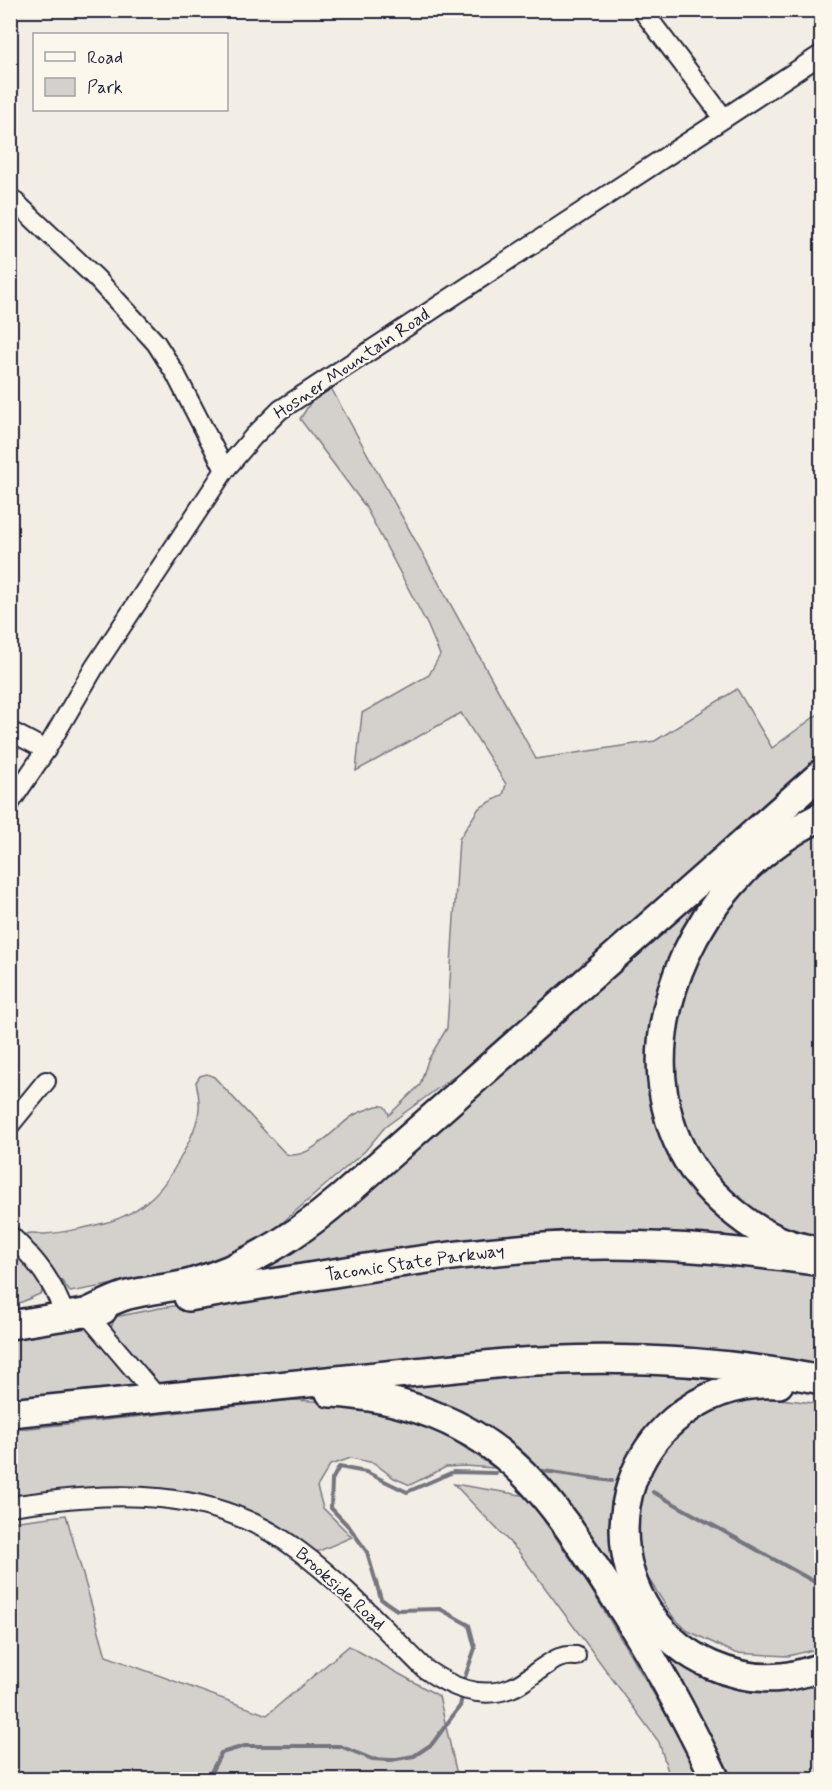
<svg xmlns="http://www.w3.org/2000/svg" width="832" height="1790" font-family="Mynerve,sans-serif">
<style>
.green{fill:#d4d1cc;stroke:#7b7a84;stroke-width:1.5}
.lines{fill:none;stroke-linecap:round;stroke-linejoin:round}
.stream{stroke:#76747f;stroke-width:4}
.minor-casing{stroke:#22223b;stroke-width:22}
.highway-casing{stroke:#22223b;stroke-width:32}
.minor{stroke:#fbf7ec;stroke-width:18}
.highway{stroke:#fbf7ec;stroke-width:27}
.labels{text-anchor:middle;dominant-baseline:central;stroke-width:4.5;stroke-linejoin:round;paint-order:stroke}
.street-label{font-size:18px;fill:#22223b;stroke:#fbf7ec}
</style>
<rect width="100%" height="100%" fill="#f2eee5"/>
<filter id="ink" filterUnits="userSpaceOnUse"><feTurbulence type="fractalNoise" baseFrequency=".0167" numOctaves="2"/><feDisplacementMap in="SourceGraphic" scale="12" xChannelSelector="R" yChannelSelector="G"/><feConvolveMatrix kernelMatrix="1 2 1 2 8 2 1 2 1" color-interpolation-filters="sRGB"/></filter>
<g filter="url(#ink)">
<g class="green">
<path d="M 331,388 L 536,759 L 655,741 L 737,689 L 772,748 L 821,712 L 821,758 L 676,883 L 644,916 L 497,1045 L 385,1127 L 365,1151 L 276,1228 L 247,1247 L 207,1265 L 126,1282 L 70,1292 L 61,1280 L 44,1264 L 22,1238 L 23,1235 C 31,1231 37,1234 45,1234 C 60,1233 90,1227 104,1223 C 121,1219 139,1209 152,1197 C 170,1181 197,1133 199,1109 C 200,1100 198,1091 196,1082 L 200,1076 L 207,1074 L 214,1077 L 286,1154 C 310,1161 335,1127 354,1115 C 359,1112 365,1110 371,1108 C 375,1106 381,1104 385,1107 C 386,1108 389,1114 389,1115 L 420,1085 L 428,1060 L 447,1028 L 459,839 L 479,808 L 503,795 L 506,784 L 461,713 L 356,771 L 362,713 L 429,675 L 440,655 L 428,626 L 365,506 L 300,419 L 312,400 Z"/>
<polygon points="821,779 821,809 765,843 664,996 668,1139 759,1239 630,1235 198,1283 228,1275"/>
<polygon points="821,822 821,1246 777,1233 701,1168 670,1097 672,1010 728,899"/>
<polygon points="10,1246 42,1281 42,1293 22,1302 11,1304"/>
<polygon points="579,1254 821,1270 821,1370 756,1358 161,1387 151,1381 111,1338 111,1328 115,1317 160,1308 458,1264"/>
<polygon points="74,1324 89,1328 136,1386 131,1392 11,1405 11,1333"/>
<polygon points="527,1367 754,1375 671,1410 618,1562 699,1665 821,1672 821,1779 721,1779 552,1496 380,1392 403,1384"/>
<polygon points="755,1396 821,1404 821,1648 788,1656 735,1653 688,1631 673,1617 644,1572 636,1529 646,1479 674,1438 700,1413"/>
<polygon points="294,1400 368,1404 444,1434 495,1468 465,1466 446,1467 410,1485 394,1478 374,1463 351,1458 330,1465 317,1487 323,1508 352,1537 312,1554 238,1508 170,1489 92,1489 11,1496 11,1430"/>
<polygon points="454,1484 527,1496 590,1587 661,1706 701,1779 669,1779 670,1778 659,1742 518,1551"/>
<polygon points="66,1515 106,1656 267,1715 349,1646 439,1696 458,1779 11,1779 11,1522"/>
</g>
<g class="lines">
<g class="stream">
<polyline points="537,1470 612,1481"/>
<polyline points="653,1492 822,1586"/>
<polyline points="464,1680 475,1648 469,1625 440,1609 397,1610 381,1599 367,1552 350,1528 331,1508 332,1480 339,1467 366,1472 407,1492 453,1472 496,1473"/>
<polyline points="207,1780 221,1753 245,1746 340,1746 372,1759 391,1760 414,1756 432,1744 460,1706 462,1697"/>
</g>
<g class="minor-casing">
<g id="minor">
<polyline points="642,10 723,117"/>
<polyline points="10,197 96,278 156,343 175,373 225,470"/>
<polyline points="10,731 46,750"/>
<polyline points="10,803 46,750 94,668 225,470 253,437 280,410 822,54"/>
<polyline points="10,1125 46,1081"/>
<path d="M 10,1235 C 36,1260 54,1282 65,1316"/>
<polyline points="86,1313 158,1398"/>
<path d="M 10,1506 C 112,1491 213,1485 299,1551 C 345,1585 384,1629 425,1669 C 451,1687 480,1700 511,1688 C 522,1684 533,1674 542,1668 C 554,1660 562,1654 576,1656"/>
</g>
</g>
<g class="highway-casing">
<g id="highway">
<path d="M 806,1248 C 770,1242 738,1218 713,1193 C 628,1107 657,967 732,884 C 757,855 787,833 822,816"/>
<path d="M 188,1297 C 306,1278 425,1255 545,1247 C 637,1241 730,1249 822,1262"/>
<path d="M 86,1313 C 99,1307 114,1299 128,1295 C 149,1290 171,1288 191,1283 C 248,1267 298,1235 342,1197 L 822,773"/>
<polyline points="10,1325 103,1310"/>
<path d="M 779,1384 C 741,1382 704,1394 674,1420 C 594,1489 613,1622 711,1665 C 734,1675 757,1680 782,1677 C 796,1676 809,1671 822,1667"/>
<path d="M 330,1393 C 401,1396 472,1422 523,1473 C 558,1508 585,1552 612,1593 C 651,1653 685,1715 716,1780"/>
<path d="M 10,1413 L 505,1363 C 612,1355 717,1359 822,1380"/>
</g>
</g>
<use href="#minor" class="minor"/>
<use href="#highway" class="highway"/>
</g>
</g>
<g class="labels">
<g class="street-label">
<text transform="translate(352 364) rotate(-34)">Hosner Mountain Road</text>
<text transform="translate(415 1263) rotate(-8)">Taconic State Parkway</text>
<text transform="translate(340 1589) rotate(42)">Brookside Road</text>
</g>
</g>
<rect width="832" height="1790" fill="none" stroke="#fbf7ec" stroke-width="36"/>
<rect x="18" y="18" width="796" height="1754" fill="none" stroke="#22223b" stroke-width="2" filter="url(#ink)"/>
<rect x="33" y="33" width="195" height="78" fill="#fbf7ec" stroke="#a4a2a5" stroke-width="1.5"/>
<rect x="45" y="52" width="30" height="9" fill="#fbf7ec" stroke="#a4a2a5" stroke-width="1.5"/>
<text x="87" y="63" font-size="18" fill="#22223b">Road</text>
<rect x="45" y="78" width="30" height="18" fill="#d4d1cc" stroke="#a4a2a5" stroke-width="1.5"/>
<text x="87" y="93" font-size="18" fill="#22223b">Park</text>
</svg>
